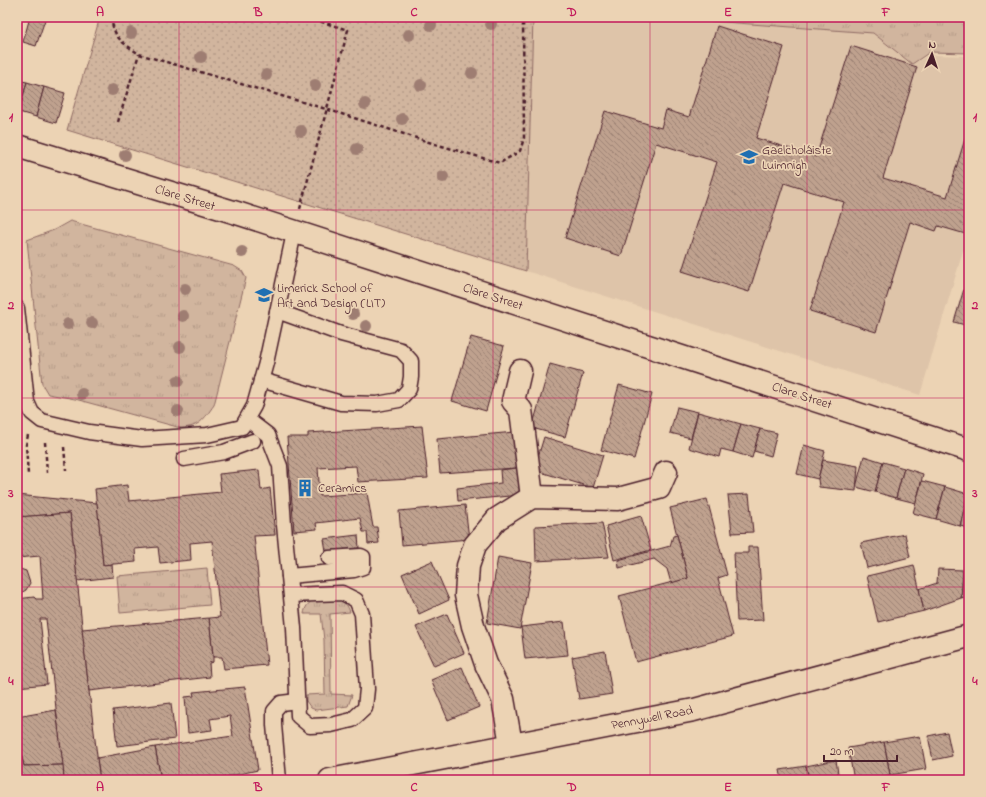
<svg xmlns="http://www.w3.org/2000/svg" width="986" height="797" font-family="'Indie Flower',sans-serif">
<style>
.built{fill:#dec4a9}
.grass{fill:url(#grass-tufts);stroke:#8e6a64}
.park{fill:url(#park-dots);stroke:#8e6a64}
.building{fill:url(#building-back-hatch);stroke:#4a1f2b}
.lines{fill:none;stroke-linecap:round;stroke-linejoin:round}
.service-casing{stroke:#4a1f2b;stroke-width:17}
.minor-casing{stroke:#4a1f2b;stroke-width:25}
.secondary-casing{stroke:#4a1f2b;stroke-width:25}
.path{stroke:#4a1f2b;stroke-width:2.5;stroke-dasharray:4 3;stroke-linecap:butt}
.service{stroke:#ecd3b4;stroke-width:14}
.minor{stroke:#ecd3b4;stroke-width:22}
.secondary{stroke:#ecd3b4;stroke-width:22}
.tree{fill:#9e7d72}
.grid{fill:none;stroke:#c2185b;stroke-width:1;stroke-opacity:0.55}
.labels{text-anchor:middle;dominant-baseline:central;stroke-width:3.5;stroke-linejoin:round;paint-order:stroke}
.poi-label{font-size:13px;fill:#4a1f2b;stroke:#ecd3b4;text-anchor:start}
.street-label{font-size:13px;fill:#4a1f2b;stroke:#ecd3b4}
.neatline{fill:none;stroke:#c2185b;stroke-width:1.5}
.grid-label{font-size:13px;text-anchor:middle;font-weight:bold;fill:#c2185b}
</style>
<defs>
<pattern id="grass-tufts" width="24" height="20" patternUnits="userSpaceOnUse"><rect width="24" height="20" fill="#d1b59e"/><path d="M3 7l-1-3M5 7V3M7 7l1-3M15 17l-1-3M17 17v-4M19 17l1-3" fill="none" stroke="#b59b88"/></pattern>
<pattern id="park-dots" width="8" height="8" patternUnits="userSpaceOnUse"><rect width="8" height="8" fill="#d1b59e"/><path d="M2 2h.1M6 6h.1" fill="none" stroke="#b59b88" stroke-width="1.8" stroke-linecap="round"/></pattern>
<pattern id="building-back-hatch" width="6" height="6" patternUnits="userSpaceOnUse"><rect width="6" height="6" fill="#bfa18e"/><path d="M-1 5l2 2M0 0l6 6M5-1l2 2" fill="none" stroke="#9d8374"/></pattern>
</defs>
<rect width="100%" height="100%" fill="#ecd3b4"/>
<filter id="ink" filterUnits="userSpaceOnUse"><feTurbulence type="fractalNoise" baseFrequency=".025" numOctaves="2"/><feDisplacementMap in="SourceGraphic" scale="8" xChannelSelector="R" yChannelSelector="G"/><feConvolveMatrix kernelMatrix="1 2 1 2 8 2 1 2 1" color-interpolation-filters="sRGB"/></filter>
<g filter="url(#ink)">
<polygon class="built" points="533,17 667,17 669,18 873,33 912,64 930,55 969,56 969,252 963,251 920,395 526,271"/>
<g class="grass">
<polygon points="667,17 969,17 969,53 930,52 912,64 873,33 669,18"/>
<path d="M 70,221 L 234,266 L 242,271 L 246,278 L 214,405 C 204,419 200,427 181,428 L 75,399 L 48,394 L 42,384 L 27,240 L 54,230 Z"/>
<polygon points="207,568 210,605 120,613 117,576"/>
<path d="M 315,599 C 330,599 344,594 350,612 L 330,614 L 331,694 L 352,695 L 348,706 L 316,710 L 311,708 L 306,701 L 306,695 L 325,694 L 324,640 L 321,614 L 304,614 C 305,607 308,603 315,599 Z"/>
</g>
<polygon class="park" points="100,17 533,17 526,271 67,130"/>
<g class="building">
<polygon points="30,17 46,17 36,46 23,42"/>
<polygon points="717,26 784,47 756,138 816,157 851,46 917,67 883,178 947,197 969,126 969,235 938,226 936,231 910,222 876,332 810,311 844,202 784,183 749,292 682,271 717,162 656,143 621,256 565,238 605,111 661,128 666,110 689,117"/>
<polygon points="17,80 27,82 19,112 17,112"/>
<polygon points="27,82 44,87 36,117 19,112"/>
<polygon points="44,87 65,93 56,123 36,117"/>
<polygon points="964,289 969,290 969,326 954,322"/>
<polygon points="471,337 504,346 486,411 452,401"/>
<polygon points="550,364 583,373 565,437 532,428"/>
<polygon points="619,385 652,394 634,459 601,450"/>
<polygon points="677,407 698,412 691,438 670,433"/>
<polygon points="698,412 741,424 733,452 721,449 719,457 689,448"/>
<polygon points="741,424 760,429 752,458 733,452"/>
<polygon points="422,426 428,478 358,482 356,466 318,468 320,496 367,493 373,527 377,527 379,543 368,544 367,532 363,532 360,518 316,523 317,529 294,531 287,437 308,437 308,433"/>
<polygon points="760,429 777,433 771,456 754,451"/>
<polygon points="515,432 517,468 440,473 437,439"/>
<polygon points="544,437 603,455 593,488 534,470"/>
<polygon points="804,445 825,451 818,479 797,474"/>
<polygon points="864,456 883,462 875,492 856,487"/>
<polygon points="823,460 858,466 856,491 819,487 818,479"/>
<polygon points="883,462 904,468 896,498 875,492"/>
<polygon points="517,468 520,495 458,501 457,488 501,483 500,470"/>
<polygon points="904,468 923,474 916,503 896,498"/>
<polygon points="259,470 261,490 270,488 275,535 254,536 267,665 224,669 222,657 213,657 209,618 220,617 212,541 190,543 191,560 160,563 158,547 135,549 136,562 103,565 95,489 127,485 129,501 221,492 219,474"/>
<polygon points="922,481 945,487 936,519 913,513"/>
<polygon points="945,487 968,494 960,526 936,519"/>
<polygon points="749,494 753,532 732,533 728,495"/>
<polygon points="968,494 969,494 969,528 960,526"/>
<polygon points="17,495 97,503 103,565 112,564 113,577 77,581 70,513 20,517"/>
<polygon points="707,499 727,575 718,578 733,636 636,662 619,596 688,578 670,508"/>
<polygon points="465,505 469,539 402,545 399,511"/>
<polygon points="70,513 89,691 100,780 64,780 46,619 40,619 47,684 17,687 17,599 34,597 36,599 43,599 40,556 17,558 17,517"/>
<polygon points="641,516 651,550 614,560 606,526"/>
<polygon points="602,523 609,557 536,561 535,526"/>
<polygon points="905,534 910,557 867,568 861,543"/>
<polygon points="358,535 359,548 326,551 324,539"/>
<polygon points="677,535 688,578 671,583 667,569 654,559 619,568 618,560 670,546 673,536"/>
<polygon points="748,547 758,547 763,620 737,621 734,553 748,553"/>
<polygon points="498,557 532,563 520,629 487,623"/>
<polygon points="432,561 449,600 419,614 402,574"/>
<polygon points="914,565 924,611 878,622 867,576"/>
<polygon points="17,568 26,571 30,583 26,590 17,595"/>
<polygon points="969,568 969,596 961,598 963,570"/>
<polygon points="938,569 963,570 961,598 924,611 919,589 937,583"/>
<polygon points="447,614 464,653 434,666 416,627"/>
<polygon points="209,618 213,657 213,662 209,663 210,677 89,691 82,629"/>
<polygon points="564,622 568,655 525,659 521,627"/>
<polygon points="605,651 612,694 579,699 572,657"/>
<polygon points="462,667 479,707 448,720 431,680"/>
<polygon points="245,687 258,770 211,780 161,780 155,747 233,736 230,716 210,719 212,730 188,733 185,697 194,696 193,692"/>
<polygon points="171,703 175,739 117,746 113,710"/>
<polygon points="56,710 63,765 24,766 17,738 17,717"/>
<polygon points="947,732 952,756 933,760 928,736"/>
<polygon points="920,736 926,769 890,775 884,742"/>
<polygon points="17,738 24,766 63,765 64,780 17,780"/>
<polygon points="884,742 890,775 862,780 854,780 848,748"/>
<polygon points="155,747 161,780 100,780 97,758"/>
<polygon points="836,760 839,780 809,780 806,766"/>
<polygon points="806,766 809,780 782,780 780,770"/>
</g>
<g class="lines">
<g class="service-casing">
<g id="service">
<polyline points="17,308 27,402 32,413 42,421 89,432 142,439 207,435 242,427 254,406 266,363 294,233"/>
<polyline points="261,380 341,403 377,404 399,400 409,389 411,377 411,361 401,350 341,334 277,311"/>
<polyline points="247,419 268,435 280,466 284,525 294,628 298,716 310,726 331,725 352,720 365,708 367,689 362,614 356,600 342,593 291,595"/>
<polyline points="184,459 224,452 253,441"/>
<polyline points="289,576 354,570 363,567 363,557 361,556 329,558"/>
<polyline points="279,780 274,725 274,711 281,703 297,701"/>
</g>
</g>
<g class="minor-casing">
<g id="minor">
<polyline points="520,371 513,401 521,410 532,497"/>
<polyline points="511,744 503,699 486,664 473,626 466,595 468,566 475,545 497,519 532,497 618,499 659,488 666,472"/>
</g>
</g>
<g class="secondary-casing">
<g id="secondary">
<polyline points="17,146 240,214 969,450"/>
<polyline points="330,780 694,710 969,636"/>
</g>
</g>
<g class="path">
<path d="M 111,17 C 114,39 122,42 139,54 L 326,109 L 435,144 L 500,163 L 520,151 L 524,138 L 523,17"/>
<polyline points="118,122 139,54"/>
<polyline points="300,209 348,30 306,17"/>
<polyline points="28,435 26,445 28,475"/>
<polyline points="45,442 47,473"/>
<polyline points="64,447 66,470"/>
</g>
<use href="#service" class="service"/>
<use href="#minor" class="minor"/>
<use href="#secondary" class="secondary"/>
</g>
<g class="tree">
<circle cx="491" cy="24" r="6"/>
<circle cx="431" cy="25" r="6"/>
<circle cx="131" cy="33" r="6"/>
<circle cx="409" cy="35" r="6"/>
<circle cx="201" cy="57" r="6"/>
<circle cx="472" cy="73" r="6"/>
<circle cx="266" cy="75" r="6"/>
<circle cx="315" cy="85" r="6"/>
<circle cx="421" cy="85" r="6"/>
<circle cx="112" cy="90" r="6"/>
<circle cx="365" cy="104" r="6"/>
<circle cx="402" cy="119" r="6"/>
<circle cx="301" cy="131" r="6"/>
<circle cx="357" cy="149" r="6"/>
<circle cx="125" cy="155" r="6"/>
<circle cx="443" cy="177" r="6"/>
<circle cx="242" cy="252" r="6"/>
<circle cx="185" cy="289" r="6"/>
<circle cx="353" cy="314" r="6"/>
<circle cx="183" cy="316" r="6"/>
<circle cx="92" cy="323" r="6"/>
<circle cx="68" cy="324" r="6"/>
<circle cx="366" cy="326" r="6"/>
<circle cx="180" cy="347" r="6"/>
<circle cx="178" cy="381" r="6"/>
<circle cx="82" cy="394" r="6"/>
<circle cx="178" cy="411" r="6"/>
</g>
</g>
<path class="grid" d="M 179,17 L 179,780M 336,17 L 336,780M 493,17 L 493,780M 650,17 L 650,780M 807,17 L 807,780M 17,210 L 969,210M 17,398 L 969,398M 17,587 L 969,587"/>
<defs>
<g id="school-bare" transform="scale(1.38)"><path d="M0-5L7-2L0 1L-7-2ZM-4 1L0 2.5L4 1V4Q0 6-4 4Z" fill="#1f6fb2" stroke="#ecd3b4" stroke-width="2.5" paint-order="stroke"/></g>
<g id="university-bare" transform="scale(1.38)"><path d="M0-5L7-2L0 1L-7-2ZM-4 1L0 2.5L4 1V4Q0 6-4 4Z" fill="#1f6fb2" stroke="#ecd3b4" stroke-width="2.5" paint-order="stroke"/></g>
<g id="building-bare" transform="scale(1.38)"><path d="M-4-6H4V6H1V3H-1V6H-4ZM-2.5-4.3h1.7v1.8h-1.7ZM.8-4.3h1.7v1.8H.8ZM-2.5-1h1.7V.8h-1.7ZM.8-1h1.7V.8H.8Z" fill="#1f6fb2" stroke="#ecd3b4" stroke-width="2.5" paint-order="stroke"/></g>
</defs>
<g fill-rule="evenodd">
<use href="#school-bare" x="749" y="157"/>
<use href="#university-bare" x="264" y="295"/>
<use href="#building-bare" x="305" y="488"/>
</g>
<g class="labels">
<g class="poi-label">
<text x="762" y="150">Gaelcholáiste<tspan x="762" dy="15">Luimnigh</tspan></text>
<text x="277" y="288">Limerick School of<tspan x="277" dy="15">Art and Design (LIT)</tspan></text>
<text x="318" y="488">Ceramics</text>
</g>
<g class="street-label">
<text transform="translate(185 198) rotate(17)">Clare Street</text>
<text transform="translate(493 297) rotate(18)">Clare Street</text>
<text transform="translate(802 396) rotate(18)">Clare Street</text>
<text transform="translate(652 718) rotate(-11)">Pennywell Road</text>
</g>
</g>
<rect width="986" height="797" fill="none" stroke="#ecd3b4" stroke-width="44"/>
<g transform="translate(932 54) rotate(3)" stroke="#ecd3b4" stroke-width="3" paint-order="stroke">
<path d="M0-3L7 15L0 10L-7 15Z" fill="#4a1f2b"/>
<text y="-6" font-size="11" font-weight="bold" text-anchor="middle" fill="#4a1f2b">N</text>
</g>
<path d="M824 755v6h73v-6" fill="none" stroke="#4a1f2b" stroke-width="2"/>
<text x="830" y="755" font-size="12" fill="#4a1f2b" stroke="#ecd3b4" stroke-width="3" paint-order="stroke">20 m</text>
<rect x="22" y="22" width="942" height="753" class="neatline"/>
<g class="grid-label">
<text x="100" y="16">A</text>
<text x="258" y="16">B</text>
<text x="414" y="16">C</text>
<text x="572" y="16">D</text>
<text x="728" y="16">E</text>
<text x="886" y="16">F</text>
<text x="11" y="121">1</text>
<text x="975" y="121">1</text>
<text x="11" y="309">2</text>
<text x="975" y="309">2</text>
<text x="11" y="497">3</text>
<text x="975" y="497">3</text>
<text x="11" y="685">4</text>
<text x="975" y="685">4</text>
<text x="100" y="791">A</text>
<text x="258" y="791">B</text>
<text x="414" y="791">C</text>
<text x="572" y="791">D</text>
<text x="728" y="791">E</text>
<text x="886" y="791">F</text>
</g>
</svg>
